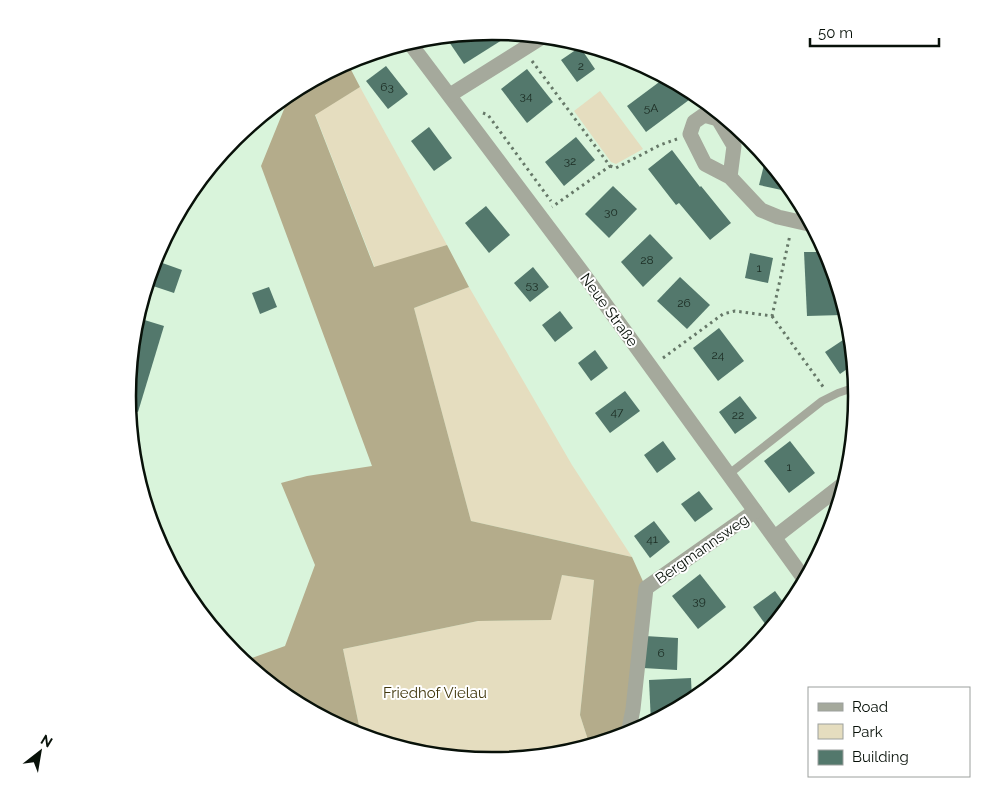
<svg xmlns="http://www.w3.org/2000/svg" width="985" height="792" font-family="Raleway,sans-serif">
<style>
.green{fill:#e5ddbf}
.forest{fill:#b4ac8b}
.building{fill:#53786c}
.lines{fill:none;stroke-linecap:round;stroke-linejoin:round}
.path{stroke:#667868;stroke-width:3;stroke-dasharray:2.5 4;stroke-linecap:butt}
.service{stroke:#a5a99c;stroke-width:8}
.minor{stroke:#a5a99c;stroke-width:15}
.labels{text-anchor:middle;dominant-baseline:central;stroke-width:4;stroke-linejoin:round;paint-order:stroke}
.number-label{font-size:12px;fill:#1b2b22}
.street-label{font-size:15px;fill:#081109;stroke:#fff}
.park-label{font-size:15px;fill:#40360b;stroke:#fff}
.rim{fill:none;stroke:#081109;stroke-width:2.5}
</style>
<rect width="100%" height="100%" fill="#d9f4db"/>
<g class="green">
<polygon points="360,87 447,245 375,268 315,114"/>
<polygon points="600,91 643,149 616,164 611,162 574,111"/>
<polygon points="469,287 572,465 632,557 471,521 414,308"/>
<polygon points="562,575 594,580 580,715 589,743 609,740 563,754 493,761 421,754 361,735 343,649 478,621 550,620"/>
</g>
<polygon class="forest" points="347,62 360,87 315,115 374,267 447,245 469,287 414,308 471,521 632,557 646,588 628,734 609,740 589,743 580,715 594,580 562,575 551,620 478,621 343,649 361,735 353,733 290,699 247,664 249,659 285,646 315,565 281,483 307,476 372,466 261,166 291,92"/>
<g class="building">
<polygon points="493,31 513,33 464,64 445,36"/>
<polygon points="580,47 595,69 577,82 561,60"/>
<polygon points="386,66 408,94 388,109 366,81"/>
<polygon points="527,69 553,102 527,123 501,89"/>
<polygon points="666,77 697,94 646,132 627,106"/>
<polygon points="429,127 452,158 434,171 411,141"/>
<polygon points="576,137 595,160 564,186 545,162"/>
<polygon points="672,150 700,187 701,186 731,223 710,240 679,203 676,205 648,169"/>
<polygon points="766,157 788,183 786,191 759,185"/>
<polygon points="613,186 637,209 609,238 585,214"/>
<polygon points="486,206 510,235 489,253 465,223"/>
<polygon points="650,234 673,258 643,287 621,262"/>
<polygon points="804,252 827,252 841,296 842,315 807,316"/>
<polygon points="750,253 773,258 768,283 745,278"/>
<polygon points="154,260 182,270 174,293 147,284"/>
<polygon points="533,267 549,287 530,302 514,283"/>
<polygon points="680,277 710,305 687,329 657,301"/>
<polygon points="269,287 277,307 260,314 252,293"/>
<polygon points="560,311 573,328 555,342 542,325"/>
<polygon points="138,318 164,326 138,412 129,409 128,396 134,330"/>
<polygon points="719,328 744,361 718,381 693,348"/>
<polygon points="849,336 852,341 854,364 840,374 825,352"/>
<polygon points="595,350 608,368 591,381 578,363"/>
<polygon points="625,391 640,411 610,433 595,413"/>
<polygon points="740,396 757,418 735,434 719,412"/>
<polygon points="856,411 854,428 849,413"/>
<polygon points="663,441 676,459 657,473 644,455"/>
<polygon points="790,441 815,473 789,493 764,461"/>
<polygon points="699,491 713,509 695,522 681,504"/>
<polygon points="654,521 670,542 650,558 634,536"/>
<polygon points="833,524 828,539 823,528"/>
<polygon points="700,574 726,607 698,629 672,596"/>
<polygon points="775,591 788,609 778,620 768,628 753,607"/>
<polygon points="645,636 678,638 677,670 643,668"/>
<polygon points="691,678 692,701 651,723 649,680"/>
</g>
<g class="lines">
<g class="path">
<polyline points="532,61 610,166 552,207"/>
<polyline points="483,113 488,115 551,201"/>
<polyline points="749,149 758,147"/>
<polyline points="610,166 616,168 660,145 677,139"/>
<polyline points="772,316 824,388"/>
<polyline points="663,358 723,314 735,311 772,316 790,235"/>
</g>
<polyline class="service" points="729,474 822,401 838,393 856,387"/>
<g class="minor">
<polyline points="409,42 582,272 805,580"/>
<polyline points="450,95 544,36"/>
<polyline points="730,177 705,164 690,134 694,122 704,115 718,119 734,146 730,177 761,210 778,217 813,225"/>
<polyline points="775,537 846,482"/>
<polyline points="628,734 633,709 646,588 755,511"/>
</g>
</g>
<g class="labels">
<g class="number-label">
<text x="581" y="66">2</text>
<text x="387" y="87">63</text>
<text x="526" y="96">34</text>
<text x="651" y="108">5A</text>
<text x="570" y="161">32</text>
<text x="611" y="212">30</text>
<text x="647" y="260">28</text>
<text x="759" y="268">1</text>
<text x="532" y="285">53</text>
<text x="684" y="303">26</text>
<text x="718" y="355">24</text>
<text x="617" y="412">47</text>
<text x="738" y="415">22</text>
<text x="789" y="467">1</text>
<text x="652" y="539">41</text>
<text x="699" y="601">39</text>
<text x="661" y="653">6</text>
</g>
<g class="street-label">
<text transform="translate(609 310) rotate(54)">Neue Straße</text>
<text transform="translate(702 549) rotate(-35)">Bergmannsweg</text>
</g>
<g class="park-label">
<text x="435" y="693">Friedhof Vielau</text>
</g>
</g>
<path d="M0 0H985V792H0ZM136 396a356 356 0 1 1 712 0a356 356 0 1 1-712 0Z" fill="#fff" fill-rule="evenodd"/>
<path class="rim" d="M136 396a356 356 0 1 1 712 0a356 356 0 1 1-712 0Z"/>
<rect x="808" y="687" width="162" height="90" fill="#ffffff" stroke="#9ca09d"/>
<rect x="818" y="703" width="25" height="8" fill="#a5a99c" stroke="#9ca09d"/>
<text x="852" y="712" font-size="15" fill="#081109">Road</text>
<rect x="818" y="724" width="25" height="15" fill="#e5ddbf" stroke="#9ca09d"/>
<text x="852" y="737" font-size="15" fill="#081109">Park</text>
<rect x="818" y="750" width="25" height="15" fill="#53786c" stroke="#9ca09d"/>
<text x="852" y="762" font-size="15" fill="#081109">Building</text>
<g transform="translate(40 752) rotate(31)" stroke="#ffffff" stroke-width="4" paint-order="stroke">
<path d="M0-4L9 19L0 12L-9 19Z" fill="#081109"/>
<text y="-8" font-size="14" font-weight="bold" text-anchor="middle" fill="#081109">N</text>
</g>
<path d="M810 38v8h129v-8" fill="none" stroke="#081109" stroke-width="2.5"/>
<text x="818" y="38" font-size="15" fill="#081109" stroke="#ffffff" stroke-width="4" paint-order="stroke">50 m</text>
</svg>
